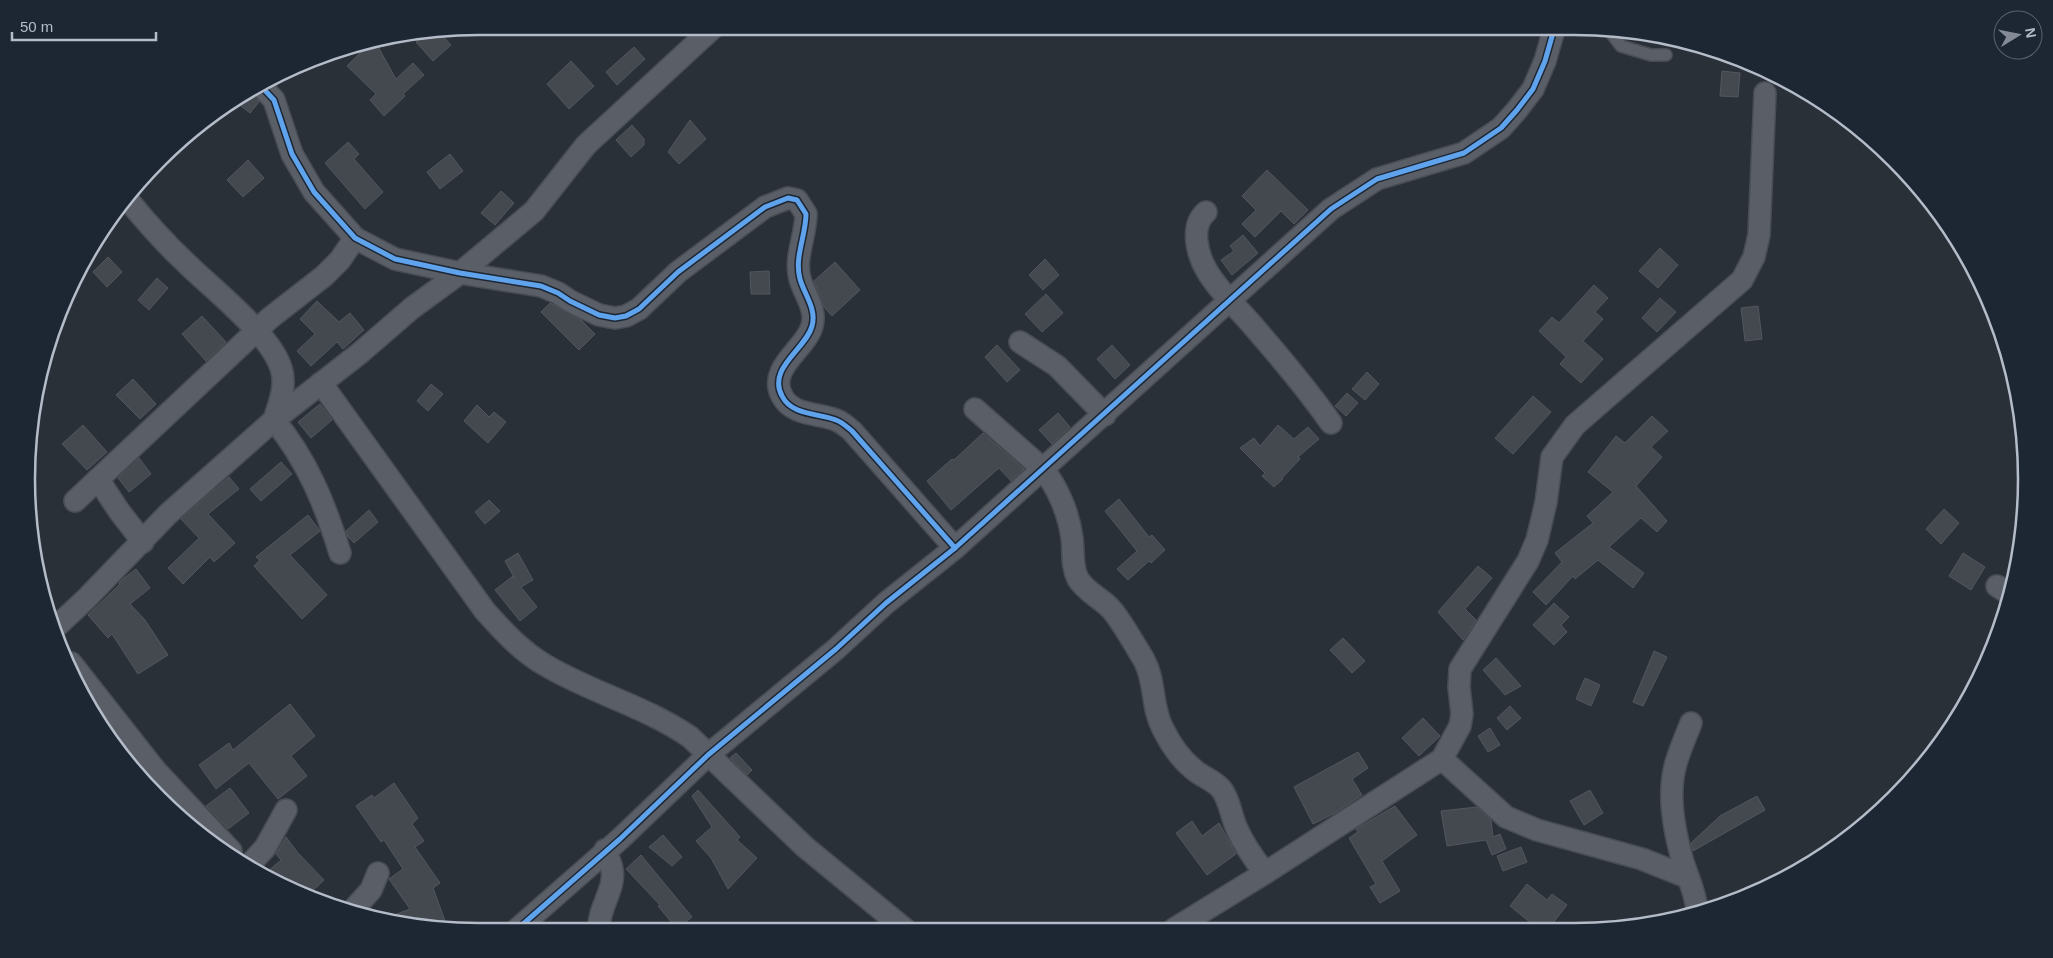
<svg xmlns="http://www.w3.org/2000/svg" width="2053" height="958" font-family="Arial,sans-serif">
<style>
.building{fill:#444950;stroke:#52575f}
.lines{fill:none;stroke-linecap:round;stroke-linejoin:round}
.service-casing{stroke:#484c53;stroke-width:14}
.minor-casing{stroke:#484c53;stroke-width:24}
.service{stroke:#5a5e66;stroke-width:11}
.minor{stroke:#5a5e66;stroke-width:21}
.cycleway-casing{stroke:#1d2633;stroke-width:8}
.cycleway{stroke:#60a3ed;stroke-width:5}
.rim{fill:none;stroke:#b4bcc9;stroke-width:2.5}
</style>
<rect width="100%" height="100%" fill="#2a3038"/>
<g class="building">
<polygon points="440,33 451,45 433,61 416,42 423,36"/>
<polygon points="376,43 396,79 413,63 424,75 403,94 405,96 384,116 370,100 376,94 347,66 368,45"/>
<polygon points="634,47 645,59 617,85 606,72"/>
<polygon points="571,61 594,86 569,109 547,84"/>
<polygon points="1722,71 1740,73 1738,97 1720,96"/>
<polygon points="248,90 259,102 250,113 236,102"/>
<polygon points="690,120 706,139 679,164 668,152"/>
<polygon points="632,125 644,139 644,145 631,157 616,140"/>
<polygon points="348,142 359,154 354,159 383,192 365,209 325,163"/>
<polygon points="450,154 463,171 440,189 427,172"/>
<polygon points="248,160 264,178 243,197 227,180"/>
<polygon points="1267,170 1308,210 1294,224 1281,211 1255,237 1242,224 1256,210 1242,196"/>
<polygon points="501,191 514,203 495,225 481,213"/>
<polygon points="1243,235 1258,253 1232,275 1221,260 1234,251 1230,246"/>
<polygon points="1660,248 1678,265 1658,288 1639,271"/>
<polygon points="108,257 122,272 107,287 93,272"/>
<polygon points="1045,259 1059,275 1043,290 1029,275"/>
<polygon points="835,262 860,290 832,316 824,307 814,281"/>
<polygon points="769,271 770,294 751,294 750,272"/>
<polygon points="157,278 168,288 149,310 138,300"/>
<polygon points="1594,285 1608,298 1595,312 1603,319 1583,341 1603,359 1581,383 1560,364 1566,357 1539,331 1552,317 1559,323"/>
<polygon points="1046,294 1063,313 1042,332 1025,314"/>
<polygon points="1660,298 1676,312 1657,332 1642,318"/>
<polygon points="317,301 339,322 350,313 364,330 343,349 337,342 311,366 297,351 315,334 300,319"/>
<polygon points="550,303 581,320 595,334 579,350 541,312"/>
<polygon points="1758,306 1762,339 1745,341 1741,308"/>
<polygon points="202,316 226,342 206,361 182,334"/>
<polygon points="997,345 1020,370 1007,382 985,357"/>
<polygon points="1112,345 1130,365 1115,379 1097,359"/>
<polygon points="1367,372 1379,384 1365,400 1352,389"/>
<polygon points="133,379 156,404 140,419 116,395"/>
<polygon points="431,384 443,394 428,411 417,401"/>
<polygon points="1347,393 1358,403 1346,416 1335,406"/>
<polygon points="1533,396 1551,412 1513,454 1495,438"/>
<polygon points="320,404 332,420 311,438 298,422"/>
<polygon points="477,405 489,417 494,412 506,422 488,443 464,421"/>
<polygon points="1058,413 1070,427 1052,444 1039,430"/>
<polygon points="1652,416 1668,431 1651,447 1662,457 1636,486 1667,521 1657,532 1641,518 1609,547 1644,573 1633,588 1598,560 1575,579 1573,576 1546,605 1533,592 1562,562 1555,553 1593,523 1587,516 1613,492 1588,472 1616,436 1625,443"/>
<polygon points="83,425 107,452 87,470 62,444"/>
<polygon points="1278,425 1294,439 1308,427 1319,439 1298,457 1300,459 1282,478 1283,479 1274,487 1262,476 1265,473 1240,448 1254,438 1260,446"/>
<polygon points="983,433 1024,469 1011,481 999,468 951,510 927,481 952,459 954,460"/>
<polygon points="139,458 151,474 129,492 118,478"/>
<polygon points="281,462 292,474 261,501 250,489"/>
<polygon points="229,477 239,489 208,514 235,543 214,562 210,557 183,584 168,568 199,538 181,519"/>
<polygon points="1119,499 1149,537 1152,535 1165,550 1151,563 1149,561 1128,580 1117,569 1137,551 1105,511"/>
<polygon points="489,500 500,511 485,524 475,512"/>
<polygon points="1944,509 1959,523 1941,544 1926,529"/>
<polygon points="369,510 378,522 354,543 348,537 346,531"/>
<polygon points="308,515 320,531 290,555 327,595 302,619 254,566 260,560 256,557"/>
<polygon points="518,553 533,580 521,587 537,607 520,621 495,590 513,576 515,579 505,561"/>
<polygon points="1963,553 1985,567 1971,590 1949,576"/>
<polygon points="1478,566 1492,578 1465,609 1476,620 1463,640 1438,612"/>
<polygon points="136,569 150,588 130,604 145,620 168,655 138,674 112,634 108,638 88,615 120,584 119,583 124,578"/>
<polygon points="1554,603 1569,617 1561,625 1567,632 1554,645 1533,625"/>
<polygon points="1343,638 1365,661 1352,673 1330,650"/>
<polygon points="1654,651 1667,657 1643,706 1633,702"/>
<polygon points="1496,658 1521,686 1505,695 1483,670"/>
<polygon points="1585,678 1600,685 1591,706 1576,699"/>
<polygon points="290,704 315,736 291,756 307,776 278,799 249,763 216,789 199,765 229,743 233,750"/>
<polygon points="1510,706 1521,718 1507,730 1497,718"/>
<polygon points="1423,718 1440,736 1419,756 1402,738"/>
<polygon points="1490,728 1500,745 1488,752 1478,736"/>
<polygon points="1358,752 1368,768 1352,779 1362,795 1335,813 1313,824 1294,787"/>
<polygon points="736,753 752,770 747,775 730,758"/>
<polygon points="394,783 418,818 412,824 424,841 415,847 440,883 433,888 448,929 391,923 381,920 410,909 389,879 403,869 384,840 381,842 356,806 372,795 374,798"/>
<polygon points="230,788 249,813 228,829 206,806"/>
<polygon points="698,790 740,837 737,840 757,858 728,889 711,858 696,841 712,827 692,796"/>
<polygon points="1590,790 1603,813 1584,825 1570,801"/>
<polygon points="1757,796 1765,810 1693,851 1691,843 1720,816"/>
<polygon points="1395,806 1417,835 1382,861 1400,891 1380,903 1370,887 1376,884 1349,838 1358,832 1356,829"/>
<polygon points="1477,807 1491,820 1493,837 1500,834 1506,849 1492,855 1486,840 1447,846 1441,811"/>
<polygon points="1192,821 1202,836 1219,823 1236,854 1207,875 1176,833"/>
<polygon points="663,835 682,857 672,866 649,847"/>
<polygon points="286,837 298,853 324,880 306,897 266,873 281,860 276,854"/>
<polygon points="1521,847 1527,862 1503,871 1497,856"/>
<polygon points="641,855 692,917 677,929 658,906 660,905 626,869"/>
<polygon points="1527,884 1547,900 1552,894 1567,905 1549,928 1537,928 1510,906"/>
</g>
<g class="lines">
<g class="service-casing">
<polyline id="service" points="1609,30 1621,46 1651,55 1666,55"/>
</g>
<g class="minor-casing">
<g id="minor">
<path d="M 259,84 L 274,100 L 292,154 L 314,192 L 355,238 L 395,259 L 460,273 L 541,286 L 558,293 L 570,301 L 599,315 L 615,318 L 626,316 L 639,309 L 678,272 L 765,207 L 788,198 L 797,200 L 806,214 C 806,235 794,258 800,279 C 804,294 817,309 812,326 C 806,349 767,368 782,396 C 792,416 819,413 836,420 C 842,422 847,427 852,431 L 955,548"/>
<path d="M 129,201 C 146,222 164,242 184,261 C 211,288 270,333 281,368 C 287,385 279,404 274,420 C 307,460 325,504 340,553"/>
<path d="M 1206,212 C 1190,226 1197,254 1207,271 C 1219,292 1239,309 1254,327 C 1281,358 1307,389 1331,423"/>
<polyline points="1020,342 1057,366 1105,415"/>
<path d="M 321,383 L 485,611 C 503,631 521,651 545,665 C 592,693 645,706 690,737 L 805,847 L 906,930"/>
<path d="M 975,409 L 1043,469 C 1058,488 1069,514 1072,538 C 1074,552 1071,565 1078,579 C 1086,592 1101,598 1111,609 C 1121,620 1136,647 1144,660 C 1156,682 1151,707 1163,729 C 1170,743 1180,758 1192,768 C 1201,777 1215,780 1222,790 C 1230,801 1231,816 1237,829 C 1244,845 1254,859 1265,873"/>
<polyline points="98,479 119,511 143,542"/>
<polyline points="75,501 270,318 324,276 340,260 355,238"/>
<polyline points="1997,586 2010,594"/>
<polyline points="57,626 86,599 168,514 274,420 360,353 412,308 460,273 534,211 586,145 715,26"/>
<polyline points="71,663 156,771 231,851"/>
<path d="M 1691,723 C 1686,736 1680,749 1676,763 C 1667,794 1674,829 1682,859 C 1687,876 1696,893 1697,911"/>
<polyline points="1442,759 1506,817 1537,830 1642,859 1687,877"/>
<polyline points="251,863 265,848 286,810"/>
<polyline points="352,911 371,890 378,873"/>
<polyline points="1174,929 1265,873 1442,759 1460,726 1462,714 1459,687 1460,669 1528,561 1537,540 1546,502 1552,457 1575,425 1742,280 1754,257 1759,235 1765,93"/>
<path d="M 599,931 C 597,909 616,889 612,869 C 611,862 607,856 605,850"/>
<polyline points="514,932 620,839 708,755 836,649 886,603 955,548 1331,209 1377,179 1464,153 1501,128 1517,110 1533,89 1545,61 1555,26"/>
</g>
</g>
<use href="#service" class="service"/>
<use href="#minor" class="minor"/>
<g class="cycleway-casing">
<g id="cycleway">
<path d="M 259,84 L 274,100 L 292,154 L 314,192 L 355,238 L 395,259 L 460,273 L 541,286 L 558,293 L 570,301 L 599,315 L 615,318 L 626,316 L 639,309 L 678,272 L 765,207 L 788,198 L 797,200 L 806,214 C 806,235 794,258 800,279 C 804,294 817,309 812,326 C 806,349 767,368 782,396 C 792,416 819,413 836,420 C 842,422 847,427 852,431 L 955,548"/>
<polyline points="514,932 620,839 708,755 836,649 886,603 955,548 1331,209 1377,179 1464,153 1501,128 1517,110 1533,89 1545,61 1555,26"/>
</g>
</g>
<use href="#cycleway" class="cycleway"/>
</g>
<path d="M0 0H2053V958H0ZM479 35H1574A444 444 0 0 1 2018 479V479A444 444 0 0 1 1574 923H479A444 444 0 0 1 35 479V479A444 444 0 0 1 479 35Z" fill="#1d2633" fill-rule="evenodd"/>
<path class="rim" d="M479 35H1574A444 444 0 0 1 2018 479V479A444 444 0 0 1 1574 923H479A444 444 0 0 1 35 479V479A444 444 0 0 1 479 35Z"/>
<g transform="translate(2018 35) rotate(80)"><circle r="24" fill="#1d2633" stroke="#59626f"/>
<path d="M0-4L9 19L0 12L-9 19Z" fill="#848b96"/>
<text y="-8" font-size="14" font-weight="bold" text-anchor="middle" fill="#b4bcc9">N</text>
</g>
<path d="M12 32v8h144v-8" fill="none" stroke="#b4bcc9" stroke-width="2.5"/>
<text x="20" y="32" font-size="15" fill="#b4bcc9" stroke="#1d2633" stroke-width="4" paint-order="stroke">50 m</text>
</svg>
